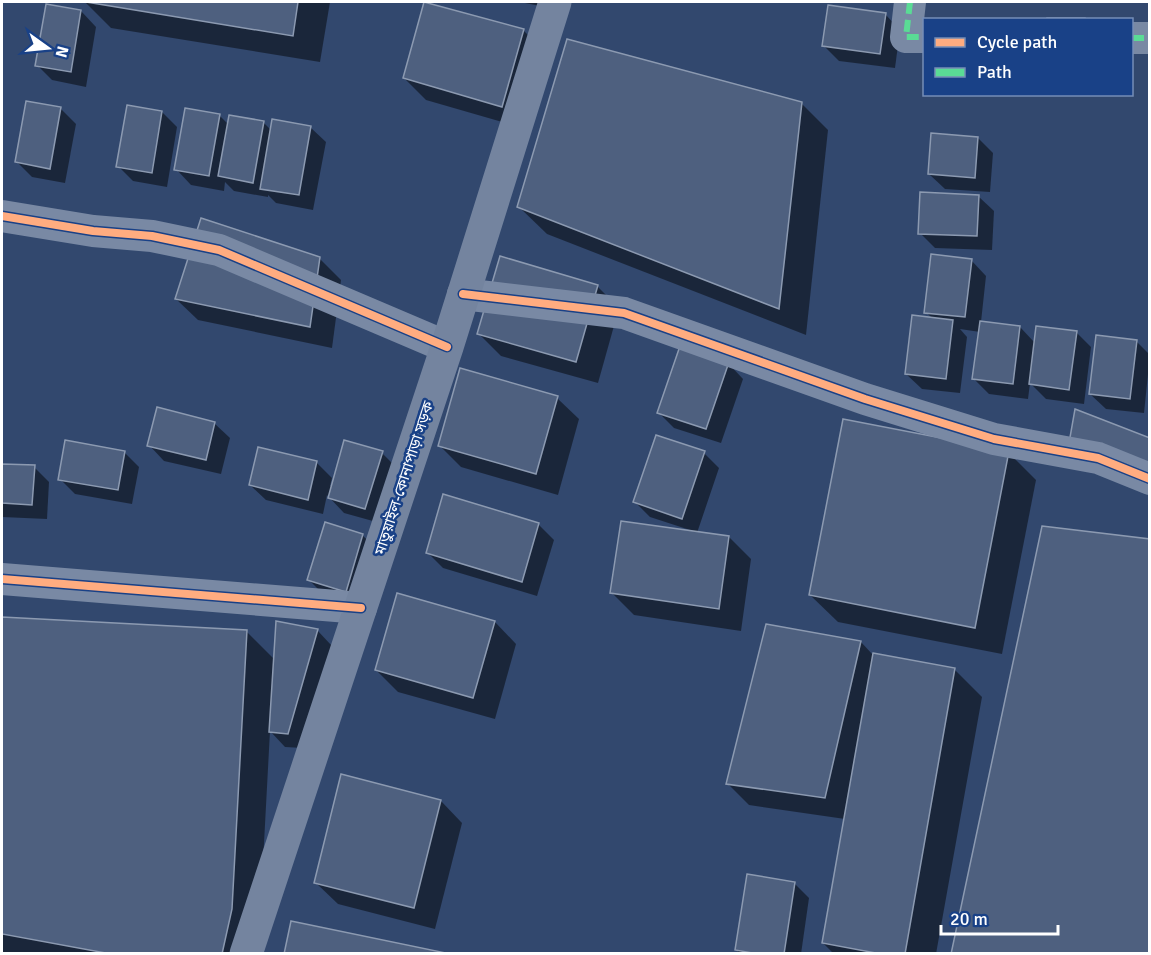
<svg xmlns="http://www.w3.org/2000/svg" width="1151" height="955" font-family="Signika,'Noto Sans Bengali',sans-serif">
<style>
.shadow{fill:#0007}
.building{fill:#4e607f;stroke:#8c9ab1;stroke-width:1.5}
.lines{fill:none;stroke-linecap:round;stroke-linejoin:round}
.minor{stroke:#7989a4;stroke-width:32}
.secondary{stroke:#74849f;stroke-width:33}
.quiet{stroke:#5adb95;stroke-width:6;stroke-dasharray:12 6;stroke-linecap:butt}
.cycleway-casing{stroke:#194187;stroke-width:11}
.cycleway{stroke:#ffac80;stroke-width:8}
.labels{text-anchor:middle;dominant-baseline:central;stroke-width:5;stroke-linejoin:round;paint-order:stroke}
.street-label{font-size:15px;fill:#fff;stroke:#194187}
</style>
<rect width="100%" height="100%" fill="#32486e"/>
<g class="shadow">
<polygon points="85,2 330,2 320,62 111,28"/>
<polygon points="520,2 557,2 555,9"/>
<polygon points="81,11 96,27 86,87 52,80 37,65"/>
<polygon points="885,14 900,30 895,68 839,61 824,46"/>
<polygon points="523,30 545,52 523,128 426,100 404,78"/>
<polygon points="801,103 828,130 806,335 547,234 519,207"/>
<polygon points="61,109 76,124 65,183 32,177 17,162"/>
<polygon points="162,112 177,127 167,187 133,181 118,166"/>
<polygon points="219,115 228,124 263,122 272,131 310,127 326,142 313,210 276,203 268,195 268,197 234,191 225,182 224,191 191,185 176,169"/>
<polygon points="978,138 993,153 990,192 945,189 929,174"/>
<polygon points="978,196 994,211 992,250 935,248 920,233"/>
<polygon points="319,258 341,280 332,348 198,320 176,299"/>
<polygon points="971,260 986,276 981,322 1020,327 1035,343 1076,332 1091,347 1084,404 1046,399 1030,383 1028,399 989,394 974,379 980,332 960,329 967,337 960,393 922,389 906,374 933,319 926,312"/>
<polygon points="597,286 619,308 598,383 501,356 479,334"/>
<polygon points="1136,341 1150,355 1144,413 1106,409 1090,394"/>
<polygon points="728,363 743,379 721,443 674,428 659,413"/>
<polygon points="557,398 579,419 558,495 461,467 439,445"/>
<polygon points="214,423 230,438 221,474 164,461 149,445"/>
<polygon points="124,452 139,467 132,504 75,494 60,479"/>
<polygon points="382,453 397,468 380,523 344,513 327,495 323,514 266,500 250,485 317,463 332,478 330,486 332,487"/>
<polygon points="704,453 719,468 697,533 729,537 751,559 741,631 634,615 612,593 689,532 690,530 650,517 635,502"/>
<polygon points="1009,453 1036,480 1002,654 838,622 810,595"/>
<polygon points="2,465 34,467 49,482 47,519 2,517"/>
<polygon points="444,496 539,525 554,540 537,596 443,568 428,553"/>
<polygon points="362,535 378,550 361,606 324,595 309,580"/>
<polygon points="2,618 246,631 275,660 317,630 332,646 303,748 285,747 270,731 259,937 255,954 2,954"/>
<polygon points="495,622 516,644 495,719 398,692 376,670"/>
<polygon points="861,642 873,655 954,669 982,697 936,954 834,954 823,943 845,819 749,805 727,783"/>
<polygon points="441,801 462,823 435,929 338,904 316,883"/>
<polygon points="794,883 809,898 801,954 740,954 737,950"/>
</g>
<g class="building">
<polygon points="86,2 298,2 293,36"/>
<polygon points="424,2 524,29 502,107 403,78"/>
<polygon points="46,4 81,10 71,72 35,66"/>
<polygon points="828,5 886,13 880,54 822,46"/>
<rect x="1047" y="18" width="38" height="2"/>
<polygon points="567,39 802,102 779,309 517,207"/>
<polygon points="26,101 61,107 50,169 15,162"/>
<polygon points="127,105 162,111 152,173 116,167"/>
<polygon points="185,108 220,114 209,176 174,170"/>
<polygon points="229,115 264,121 253,183 218,176"/>
<polygon points="272,119 311,126 299,195 260,189"/>
<polygon points="931,133 978,137 975,178 928,174"/>
<polygon points="920,192 979,195 977,236 918,234"/>
<polygon points="201,218 320,257 310,327 175,299"/>
<polygon points="931,254 972,259 965,317 924,313"/>
<polygon points="500,256 598,285 576,362 477,334"/>
<polygon points="912,315 953,320 946,379 905,374"/>
<polygon points="980,321 1020,326 1013,384 972,379"/>
<polygon points="1036,326 1077,331 1069,390 1029,384"/>
<polygon points="1096,335 1137,340 1130,399 1089,394"/>
<polygon points="680,346 729,362 706,429 657,413"/>
<polygon points="460,368 558,396 536,474 438,446"/>
<polygon points="157,407 215,422 206,460 147,446"/>
<polygon points="1075,409 1150,438 1150,476 1069,443"/>
<polygon points="843,419 1009,451 975,628 809,595"/>
<polygon points="656,435 705,451 682,519 633,502"/>
<polygon points="65,440 125,451 118,490 58,480"/>
<polygon points="344,440 383,451 365,509 328,498"/>
<polygon points="258,447 317,461 308,500 249,485"/>
<polygon points="2,464 35,465 32,505 2,503"/>
<polygon points="443,494 539,523 522,582 426,553"/>
<polygon points="621,521 729,536 719,609 610,593"/>
<polygon points="325,522 363,534 346,592 307,580"/>
<polygon points="1042,526 1150,539 1150,954 951,954"/>
<polygon points="397,593 495,621 473,698 375,670"/>
<polygon points="2,617 247,630 232,909 222,954 111,954 2,934"/>
<polygon points="276,621 318,629 288,734 269,732"/>
<polygon points="766,624 861,641 825,798 726,784"/>
<polygon points="873,653 955,668 905,954 881,954 822,943"/>
<polygon points="341,774 441,800 414,908 314,883"/>
<polygon points="747,874 795,882 784,954 758,954 735,950"/>
<polygon points="291,921 446,953 446,954 284,954"/>
</g>
<g class="lines">
<g class="minor">
<polyline points="910,2 906,37 924,37"/>
<polyline points="1132,38 1150,38"/>
<polyline points="2,216 93,231 152,236 219,250 447,347"/>
<polyline points="463,294 624,313 865,399 994,439 1098,458 1150,479"/>
<polyline points="2,579 361,608"/>
</g>
<polyline class="secondary" points="246,954 447,347 555,2"/>
<g class="quiet">
<polyline points="910,2 906,37 924,37"/>
<polyline points="1132,38 1150,38"/>
</g>
<g class="cycleway-casing">
<g id="cycleway">
<polyline points="2,216 93,231 152,236 219,250 447,347"/>
<polyline points="463,294 624,313 865,399 994,439 1098,458 1150,479"/>
<polyline points="2,579 361,608"/>
</g>
</g>
<use href="#cycleway" class="cycleway"/>
</g>
<g class="labels">
<g class="street-label">
<text transform="translate(404 478) rotate(-72)">মাতুয়াইল-কোনাপাড়া সড়ক</text>
</g>
</g>
<rect width="1151" height="955" fill="none" stroke="#ffffff" stroke-width="6"/>
<rect x="923" y="18" width="210" height="78" fill="#194187" stroke="#758db7" stroke-width="1.5"/>
<rect x="935" y="38" width="30" height="9" fill="#ffac80" stroke="#758db7" stroke-width="1.5"/>
<text x="977" y="48" font-size="18" fill="#ffffff">Cycle path</text>
<rect x="935" y="68" width="30" height="9" fill="#5adb95" stroke="#758db7" stroke-width="1.5"/>
<text x="977" y="78" font-size="18" fill="#ffffff">Path</text>
<g transform="translate(48 48) rotate(105)" stroke="#194187" stroke-width="4.5" paint-order="stroke">
<path d="M0-4.5L10 22L0 15L-10 22Z" fill="#ffffff"/>
<text y="-9" font-size="16" font-weight="bold" text-anchor="middle" fill="#ffffff">N</text>
</g>
<path d="M941 925v9h117v-9" fill="none" stroke="#ffffff" stroke-width="3"/>
<text x="950" y="925" font-size="18" fill="#ffffff" stroke="#194187" stroke-width="4.5" paint-order="stroke">20 m</text>
</svg>
